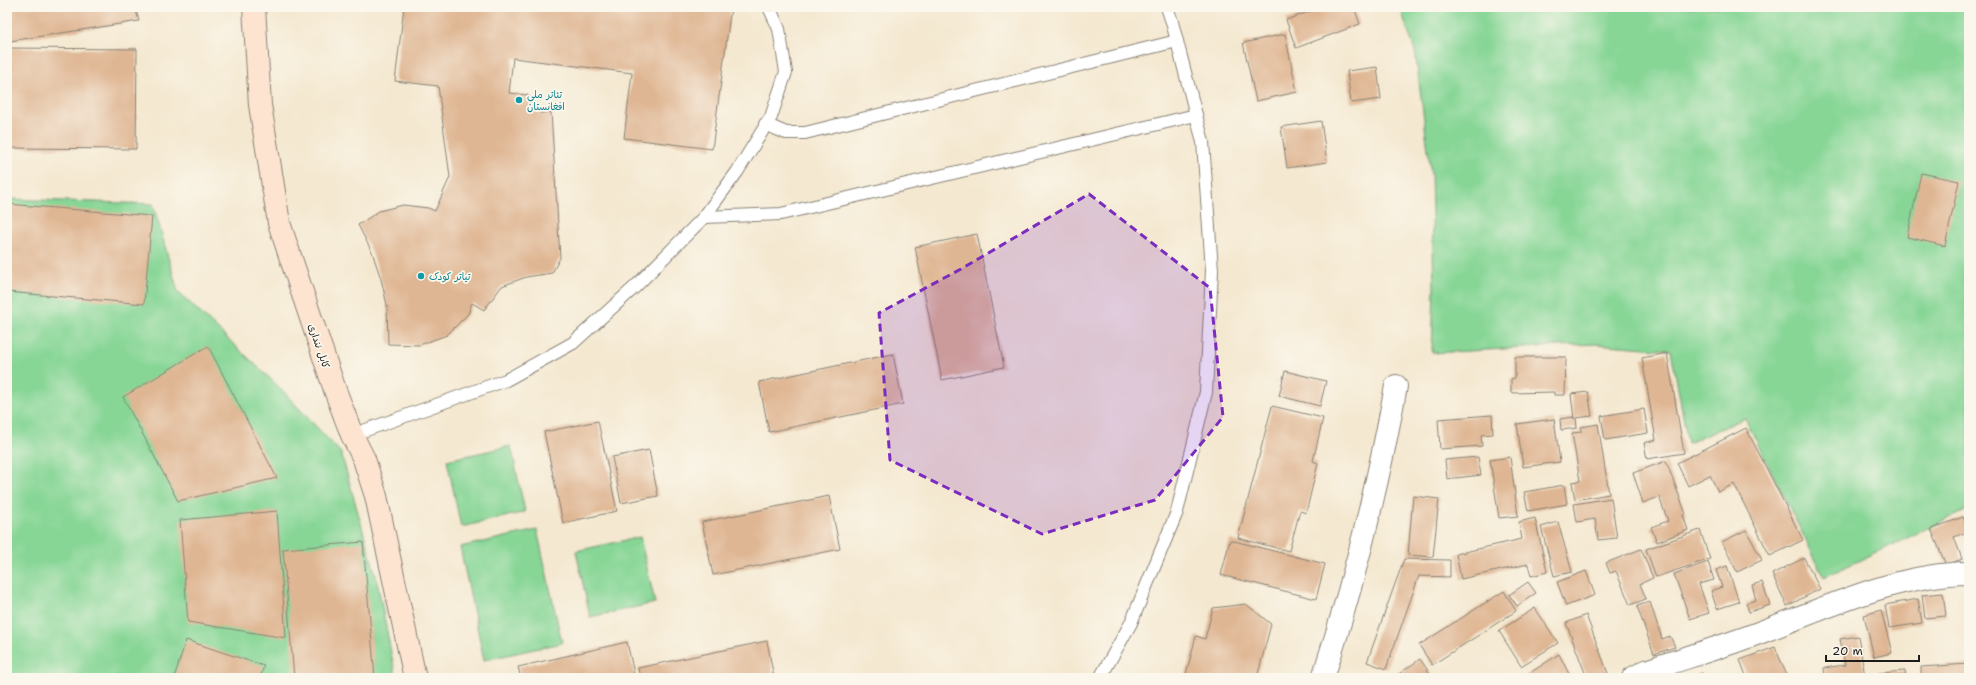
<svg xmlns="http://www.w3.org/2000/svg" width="1976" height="685" font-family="'Shantell Sans','Playpen Sans Arabic',sans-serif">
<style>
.green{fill:#87d696;stroke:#527959}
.building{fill:#dfb693}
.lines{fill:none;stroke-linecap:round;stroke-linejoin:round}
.lane-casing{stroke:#888276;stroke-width:14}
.street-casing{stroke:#888276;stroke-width:24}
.secondary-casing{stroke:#888276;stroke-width:24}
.lane{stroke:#fff;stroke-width:12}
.street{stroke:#fff;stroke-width:22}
.secondary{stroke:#fde4d0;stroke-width:22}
.marked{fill:#7b2cbf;fill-opacity:0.2;stroke:#7b2cbf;stroke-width:3;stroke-dasharray:8 5;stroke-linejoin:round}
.culture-dot{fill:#0f9aa8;stroke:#fbf7ec;stroke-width:1.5}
.labels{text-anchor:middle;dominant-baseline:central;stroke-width:3.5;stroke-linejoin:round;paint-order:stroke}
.culture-label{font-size:10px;fill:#0d838f;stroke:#fbf7ec;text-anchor:start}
.street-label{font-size:10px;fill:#1c1c1c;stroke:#fbf7ec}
</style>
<rect width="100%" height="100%" fill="#fbf7ec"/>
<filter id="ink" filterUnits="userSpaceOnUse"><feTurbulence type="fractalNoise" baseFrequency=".025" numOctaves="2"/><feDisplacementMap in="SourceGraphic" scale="8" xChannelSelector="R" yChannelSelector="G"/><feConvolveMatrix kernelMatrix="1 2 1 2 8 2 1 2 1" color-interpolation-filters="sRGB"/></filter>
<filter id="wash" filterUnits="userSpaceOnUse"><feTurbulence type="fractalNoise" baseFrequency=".012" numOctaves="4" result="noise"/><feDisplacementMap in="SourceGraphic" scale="16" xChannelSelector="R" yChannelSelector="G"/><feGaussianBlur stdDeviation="0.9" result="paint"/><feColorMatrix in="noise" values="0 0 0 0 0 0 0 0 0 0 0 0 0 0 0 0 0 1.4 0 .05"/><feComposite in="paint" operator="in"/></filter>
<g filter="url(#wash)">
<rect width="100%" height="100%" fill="#f4e8d0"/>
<g class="green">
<polygon points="1400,7 1969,7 1969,509 1824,577 1745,418 1688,443 1671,350 1595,344 1432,353 1434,286 1431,173 1415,51"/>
<polygon points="7,199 153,204 178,292 278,386 341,453 376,576 396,678 7,678"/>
<polygon points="511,446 525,512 461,527 447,460"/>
<polygon points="537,530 562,643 484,660 460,547"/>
<polygon points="640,537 655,603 590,617 576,551"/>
</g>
<g id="blocks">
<g class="building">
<polygon points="7,7 135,7 139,21 10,41"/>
<polygon points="404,7 731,7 712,149 624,138 632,73 513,58 509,93 528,95 540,113 551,112 560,258 552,273 526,277 502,286 484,310 472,303 468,314 447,335 419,345 388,344 387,305 381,279 372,252 358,225 379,211 403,205 428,208 435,211 450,177 438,86 395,81"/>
<polygon points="1322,7 1354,7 1360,24 1296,48 1286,20"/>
<polygon points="1285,34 1297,92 1256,101 1243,43"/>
<polygon points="7,48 137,49 136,149 7,148"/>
<polygon points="1377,67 1381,99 1351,103 1347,71"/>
<polygon points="1321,121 1327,162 1287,168 1281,127"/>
<polygon points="1921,173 1959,181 1945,246 1907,237"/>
<polygon points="7,204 152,216 144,304 7,292"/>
<polygon points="977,234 1004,367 942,380 915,247"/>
<polygon points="208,346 277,478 178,501 123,397"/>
<polygon points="1667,353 1684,453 1647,459 1644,443 1656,440 1642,358"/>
<polygon points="893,354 903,404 769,432 759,382"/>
<polygon points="1515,357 1566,357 1565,395 1554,395 1554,392 1511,393 1511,379 1515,378"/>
<polygon points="1285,371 1326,381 1320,406 1279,396"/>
<polygon points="1588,392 1592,416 1576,418 1577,428 1561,430 1560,419 1573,417 1574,419 1571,394"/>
<polygon points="1272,406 1323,418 1313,461 1318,463 1306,513 1300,511 1289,551 1238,538"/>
<polygon points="1644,409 1648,433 1605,440 1601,416"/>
<polygon points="1492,415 1493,434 1481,435 1482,446 1440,449 1438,419"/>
<polygon points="1554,419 1560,462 1523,467 1517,424"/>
<polygon points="598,421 617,511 563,523 544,432"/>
<polygon points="1598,424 1609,494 1575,500 1572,482 1580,481 1572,433 1581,432 1581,427"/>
<polygon points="1746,428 1803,540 1770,556 1734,484 1718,492 1710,475 1688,486 1677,463"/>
<polygon points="649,450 658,496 621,503 612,457"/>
<polygon points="1478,457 1481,475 1447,479 1445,460"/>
<polygon points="1510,457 1518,516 1499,518 1490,460"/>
<polygon points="1666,461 1686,514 1683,515 1688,530 1657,542 1651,527 1668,521 1659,497 1643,503 1633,473"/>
<polygon points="1564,485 1567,504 1528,511 1524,492"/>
<polygon points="829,496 840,549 713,575 702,522"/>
<polygon points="1413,496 1439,499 1433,557 1408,555"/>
<polygon points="1611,498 1617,538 1598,540 1595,519 1577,522 1574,504"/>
<polygon points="277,511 286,638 188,622 180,520"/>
<polygon points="1963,517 1969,531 1954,537 1962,559 1946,565 1931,529"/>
<polygon points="1535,518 1547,572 1531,576 1528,564 1461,579 1456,554 1522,539 1519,522"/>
<polygon points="1558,522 1572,572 1554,576 1541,527"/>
<polygon points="1700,530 1710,559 1656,577 1646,549"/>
<polygon points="1746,530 1762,560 1737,572 1722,542"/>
<polygon points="1230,540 1325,564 1316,599 1221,575"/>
<polygon points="363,542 375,678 294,678 283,549"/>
<polygon points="1641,549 1653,578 1640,584 1646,599 1630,605 1616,571 1610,573 1606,563"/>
<polygon points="1804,558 1820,589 1787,606 1772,574"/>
<polygon points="1404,559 1450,560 1450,577 1419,576 1386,669 1367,662"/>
<polygon points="1708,562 1714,580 1699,584 1709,613 1690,619 1674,574"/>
<polygon points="1727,566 1739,602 1717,609 1711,591 1722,587 1716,570"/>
<polygon points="1586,571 1595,595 1566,606 1557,582"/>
<polygon points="1528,582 1536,593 1517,606 1509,595"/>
<polygon points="1762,582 1770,605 1749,612 1746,603 1756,600 1752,585"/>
<polygon points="1966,588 1969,588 1969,630 1968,630"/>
<polygon points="1504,591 1516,611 1432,665 1419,645"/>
<polygon points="1943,593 1946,616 1925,618 1922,595"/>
<polygon points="1918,599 1922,623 1889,628 1885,605"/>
<polygon points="1650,602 1662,639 1670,636 1675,647 1654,654 1637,606"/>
<polygon points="1246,604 1271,624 1257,678 1185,678 1196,636 1205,639 1213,608"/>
<polygon points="1535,608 1558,643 1521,666 1499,631"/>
<polygon points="1881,610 1892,653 1874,657 1864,615"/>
<polygon points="1586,615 1609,676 1605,678 1587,678 1566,623"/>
<polygon points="1858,636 1865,676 1851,678 1825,678 1824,668 1845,665 1840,639"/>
<polygon points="186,640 264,666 260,678 174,678"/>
<polygon points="767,641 774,678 640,678 638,668"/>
<polygon points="627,642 635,678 521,678 518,667"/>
<polygon points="1775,647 1788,678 1747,678 1740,660"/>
<polygon points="1559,654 1571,678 1522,678"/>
<polygon points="1420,659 1433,678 1393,678"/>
<polygon points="1969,664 1969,678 1921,678 1921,667"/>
<polygon points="1905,671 1906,678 1878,678 1878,673"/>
<polygon points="1702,673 1704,678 1691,678"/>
</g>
</g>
</g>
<g filter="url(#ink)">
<use href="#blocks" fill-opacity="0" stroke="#888276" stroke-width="1"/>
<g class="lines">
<g class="lane-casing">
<g id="lane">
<polyline points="765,124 786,133 805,133 1177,41"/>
<polyline points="704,217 781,214 1196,115"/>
<polyline points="352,435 506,380 573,343 636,286 704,217 737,172 771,117 786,72 779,29 769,7"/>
<polyline points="1100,678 1131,623 1177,512 1206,392 1212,270 1203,142 1172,22 1167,7"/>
</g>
</g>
<g class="street-casing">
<g id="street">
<path d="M 1323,678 C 1354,582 1378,485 1396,386"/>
<path d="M 1633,678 L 1646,671 C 1687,657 1729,645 1769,629 C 1833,605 1899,574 1969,573"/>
</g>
</g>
<g class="secondary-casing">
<polyline id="secondary" points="254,7 260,105 279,223 335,390 352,435 364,459 376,496 415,678"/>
</g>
<use href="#lane" class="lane"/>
<use href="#street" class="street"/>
<use href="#secondary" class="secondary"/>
</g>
</g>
<path class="marked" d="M 1089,194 L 1210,288 L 1223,417 L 1155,500 L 1042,534 L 890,460 L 879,313 L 961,269 Z"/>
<g class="culture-dot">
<circle cx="519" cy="100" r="4"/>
<circle cx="421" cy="276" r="4"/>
</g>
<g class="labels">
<g class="culture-label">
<text x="527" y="94">تئاتر ملی<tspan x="527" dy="12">افغانستان</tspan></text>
<text x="429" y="276">تیاتر کودک</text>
</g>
<g class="street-label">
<text transform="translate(319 346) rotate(71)">کابل ننداری</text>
</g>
</g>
<rect width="1976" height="685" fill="none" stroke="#fbf7ec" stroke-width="24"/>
<path d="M1826 655v6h93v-6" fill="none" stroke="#1c1c1c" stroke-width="2"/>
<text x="1832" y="655" font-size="12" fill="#1c1c1c" stroke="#fbf7ec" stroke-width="3" paint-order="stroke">20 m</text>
</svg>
